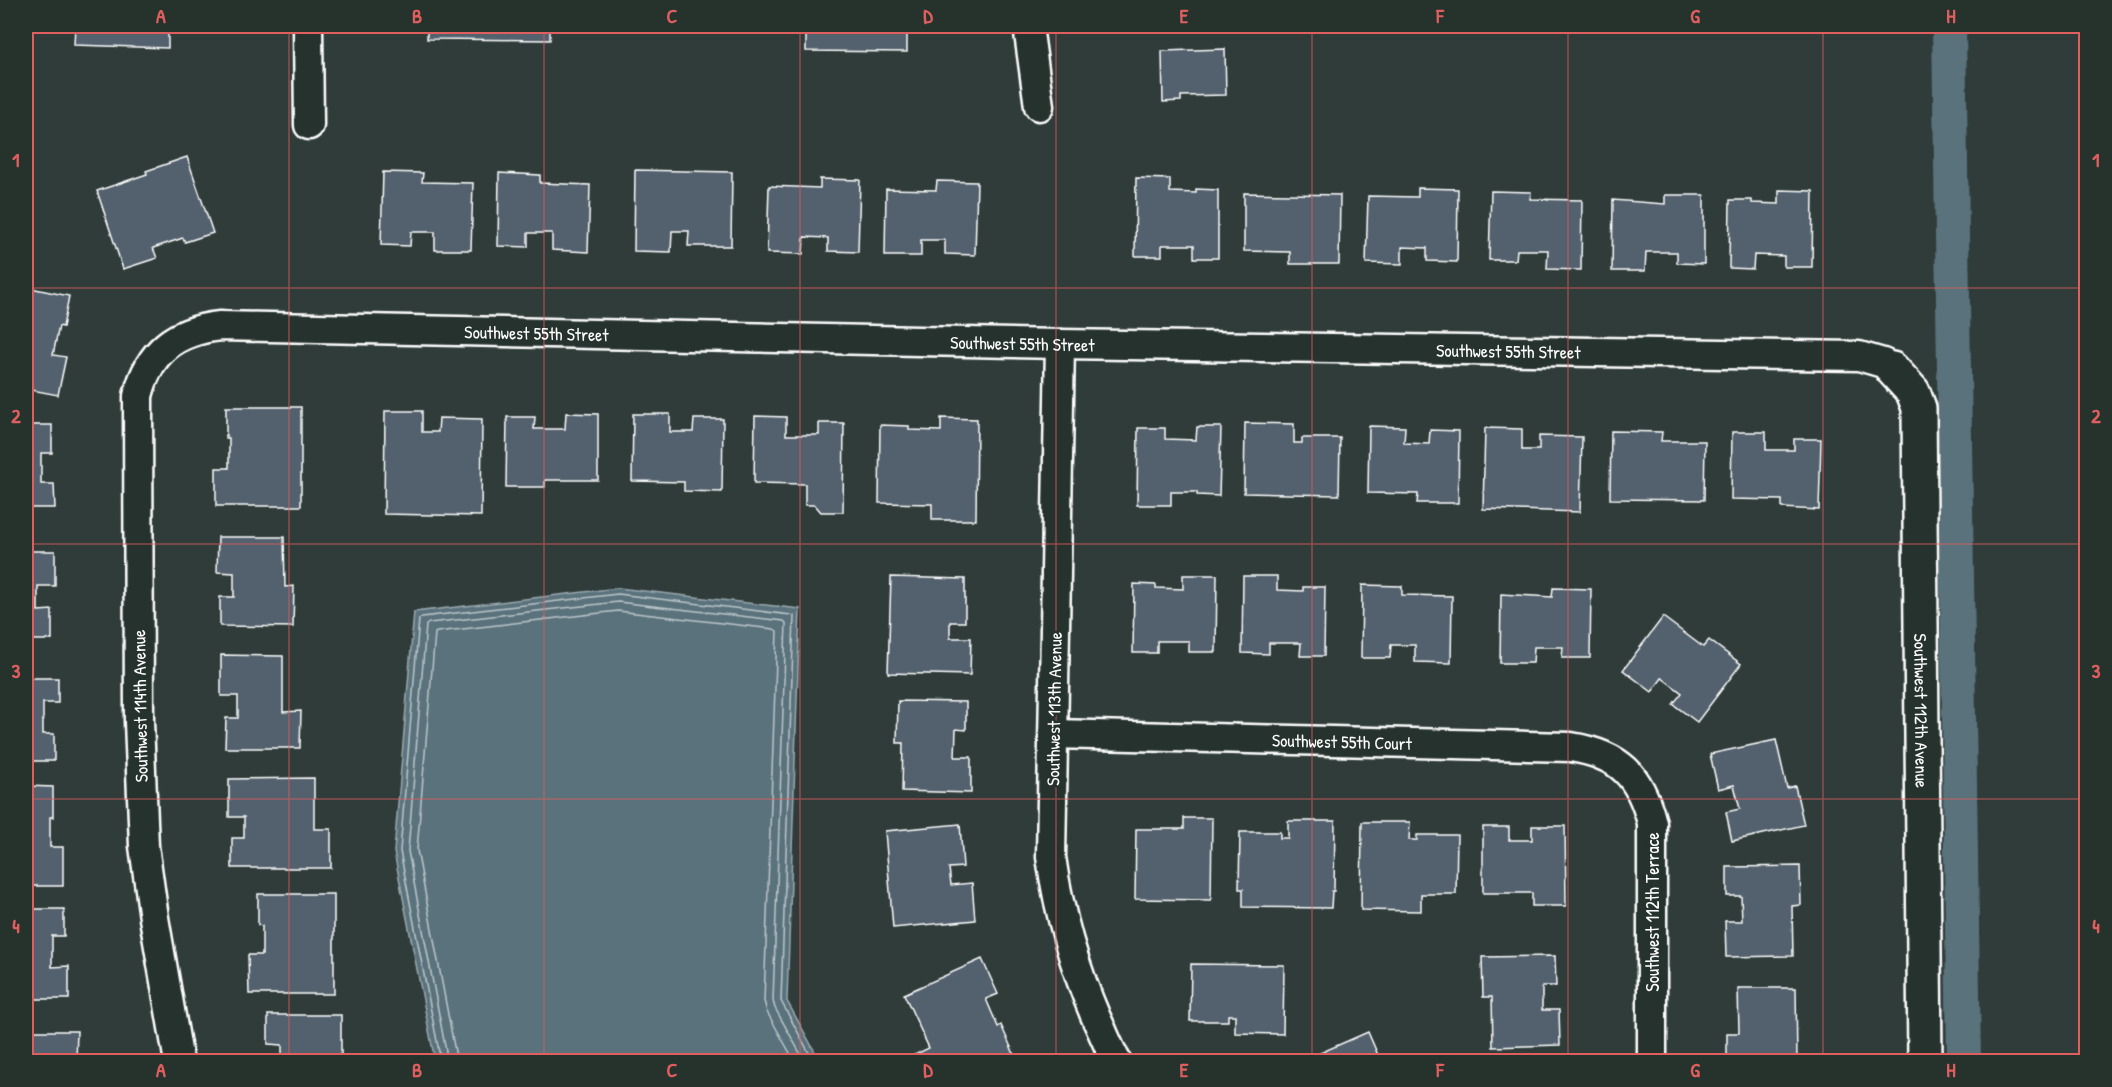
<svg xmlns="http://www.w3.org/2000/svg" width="2112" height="1087" font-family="'Patrick Hand',sans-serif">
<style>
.water{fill:#5a727c;stroke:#9caab0;stroke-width:1.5}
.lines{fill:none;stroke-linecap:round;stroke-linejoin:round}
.shore{stroke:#bdc7cb;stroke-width:1.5}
.canal{stroke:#5a727c;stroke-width:34}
.building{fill:#52606d;stroke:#fff;stroke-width:1.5}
.minor-casing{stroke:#fff;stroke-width:33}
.tertiary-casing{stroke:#fff;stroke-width:38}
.minor{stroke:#26332d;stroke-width:28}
.tertiary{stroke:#26332d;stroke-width:33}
.grid{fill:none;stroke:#e05e5e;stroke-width:1.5;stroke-opacity:0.55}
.labels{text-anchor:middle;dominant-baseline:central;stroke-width:5;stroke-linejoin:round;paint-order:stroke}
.street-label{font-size:18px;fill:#fff;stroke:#26332d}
.neatline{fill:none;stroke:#e05e5e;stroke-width:2}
.grid-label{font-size:20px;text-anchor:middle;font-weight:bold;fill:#e05e5e}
</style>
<rect width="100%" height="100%" fill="#2f3c3a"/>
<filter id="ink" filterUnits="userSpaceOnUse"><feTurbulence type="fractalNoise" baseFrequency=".0167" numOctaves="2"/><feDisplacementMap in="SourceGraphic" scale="12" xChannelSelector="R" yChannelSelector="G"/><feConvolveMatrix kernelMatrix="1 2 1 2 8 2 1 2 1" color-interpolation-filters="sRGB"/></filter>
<g filter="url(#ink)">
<polygon class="water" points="618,588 800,609 787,1001 820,1061 435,1061 394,852 414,612"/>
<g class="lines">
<g class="shore">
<polyline points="441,1062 400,851 419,619 422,617 618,594 791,615 794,616 781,1001 814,1062"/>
<polyline points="448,1062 408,851 426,625 429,623 618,602 784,621 786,623 773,1001 775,1008 805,1062"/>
<polyline points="457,1062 417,850 435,633 437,632 618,611 774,629 777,631 764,1001 767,1012 795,1062"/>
</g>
<polyline class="canal" points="1949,26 1964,1062"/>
</g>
<g class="building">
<polygon points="75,26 168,26 168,48 74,45"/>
<polygon points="427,26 550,26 550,40 427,39"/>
<polygon points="806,26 907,26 907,52 806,51"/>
<polygon points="1225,49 1226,95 1181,96 1181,101 1163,102 1162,51"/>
<polygon points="187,157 213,233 185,242 183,238 153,248 157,258 123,269 97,191 147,174 146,171"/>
<polygon points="635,170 732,172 731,246 688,246 689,231 672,231 671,252 634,251"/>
<polygon points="383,172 423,173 422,182 473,183 471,250 435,250 435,232 411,232 410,246 381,245"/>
<polygon points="499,173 540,175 540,183 590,185 588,252 552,250 552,233 528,233 528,247 498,246"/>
<polygon points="1136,178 1170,179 1170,192 1196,193 1196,189 1218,190 1218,258 1194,258 1194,245 1162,245 1162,256 1135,256"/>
<polygon points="820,179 860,180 858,252 828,251 828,238 804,237 803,254 767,253 769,186 820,188"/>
<polygon points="937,181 977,182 975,255 945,254 945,240 921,240 921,256 885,256 886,189 936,190"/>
<polygon points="1418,188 1458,189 1457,262 1427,261 1427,248 1402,247 1402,264 1366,263 1368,196 1418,197"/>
<polygon points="1779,190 1813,191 1812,267 1784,267 1784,256 1754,255 1753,269 1729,268 1730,200 1752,200 1752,203 1779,204"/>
<polygon points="1491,191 1531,192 1530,199 1582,200 1581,270 1547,269 1548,250 1517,250 1516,260 1489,260"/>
<polygon points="1244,193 1340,195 1339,264 1290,264 1290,252 1244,251"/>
<polygon points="1665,195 1704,195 1704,264 1677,263 1677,252 1646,252 1645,271 1612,271 1613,200 1665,204"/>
<polygon points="26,287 69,296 63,327 59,326 53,355 66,357 58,395 26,389"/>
<polygon points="226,407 301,407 301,506 216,506 216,468 229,468 229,438 226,438"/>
<polygon points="385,411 422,411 422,432 438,432 439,418 482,419 481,516 384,514"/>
<polygon points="566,413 598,414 598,480 545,480 545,487 506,487 507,417 535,417 534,429 565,429"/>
<polygon points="633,414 670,414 670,432 693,432 694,419 723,419 722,492 684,491 684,482 632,481"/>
<polygon points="755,416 786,417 786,435 819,435 819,423 844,423 843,512 821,512 815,505 805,505 805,484 754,483"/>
<polygon points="941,418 977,419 976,520 932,520 932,504 879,503 880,425 909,426 909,430 941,431"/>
<polygon points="1245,423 1294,424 1294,443 1302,443 1302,438 1340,438 1339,495 1244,493"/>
<polygon points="26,425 52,425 52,453 41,453 41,484 54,484 55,508 26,508"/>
<polygon points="1369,426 1405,427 1404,443 1429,444 1430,430 1459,431 1458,503 1417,503 1418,494 1368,493"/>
<polygon points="1197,427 1221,427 1219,496 1197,495 1197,492 1171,492 1171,505 1137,505 1138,428 1165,428 1165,439 1196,440"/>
<polygon points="1485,428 1522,429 1522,450 1539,450 1539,436 1582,437 1580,512 1483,509"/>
<polygon points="1611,431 1662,432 1661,441 1705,441 1704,500 1610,499"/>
<polygon points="1732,432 1766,432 1766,450 1794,450 1794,439 1821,439 1819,510 1782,508 1782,500 1731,499"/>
<polygon points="218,537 284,537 285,587 294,586 293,627 220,626 220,597 234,597 234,573 217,572"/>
<polygon points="26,551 55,551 55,586 38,586 38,611 52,610 52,640 26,640"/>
<polygon points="1183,575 1217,575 1216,652 1189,652 1189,641 1157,641 1157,653 1133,653 1134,584 1156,585 1156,588 1183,589"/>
<polygon points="1243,576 1277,576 1277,590 1303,591 1303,587 1325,587 1324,656 1300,656 1301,643 1269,643 1269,654 1242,653"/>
<polygon points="891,577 965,579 965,622 950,622 950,638 971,638 970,675 888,673"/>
<polygon points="1362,585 1402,586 1402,595 1452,596 1451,663 1415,662 1415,645 1391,645 1390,658 1361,658"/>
<polygon points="1553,588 1591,589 1590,658 1562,658 1563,647 1534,647 1533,663 1500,663 1501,594 1552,597"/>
<polygon points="1663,617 1703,647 1709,640 1741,664 1697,722 1673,704 1682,693 1662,678 1652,692 1623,670"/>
<polygon points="221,655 283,656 283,712 301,711 300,748 225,748 226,718 238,718 238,696 221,696"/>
<polygon points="26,678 58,678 58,703 43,703 43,734 54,734 54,761 26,761"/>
<polygon points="898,701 966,702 966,730 956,729 955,757 971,757 971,793 902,791 903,743 897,743"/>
<polygon points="1776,740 1787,788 1795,786 1804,825 1732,841 1726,812 1740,809 1734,785 1718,789 1710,754"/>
<polygon points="314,778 314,829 331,829 331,868 232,868 232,838 244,838 244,817 229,817 229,779"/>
<polygon points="26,786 53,787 53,817 50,817 50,847 63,847 63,886 26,886"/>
<polygon points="1184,818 1212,818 1211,900 1135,899 1136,829 1184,829"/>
<polygon points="1288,821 1335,821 1334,891 1332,891 1331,908 1243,907 1243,889 1239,889 1240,832 1280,832 1280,838 1288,838"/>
<polygon points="1362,822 1410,822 1409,840 1417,840 1417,835 1457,835 1456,894 1421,894 1421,911 1361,910"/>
<polygon points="960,824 963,867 949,868 951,885 972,883 975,920 893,928 885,831"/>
<polygon points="1532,826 1565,826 1566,906 1532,906 1532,893 1483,893 1483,827 1509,827 1509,840 1532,840"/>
<polygon points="1800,866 1801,905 1792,906 1793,956 1726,957 1725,921 1742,921 1741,896 1727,896 1727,867"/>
<polygon points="258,894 334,894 334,994 249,994 248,955 262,955 262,926 258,925"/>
<polygon points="26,909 64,909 64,936 52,936 52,967 69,966 69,999 26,999"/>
<polygon points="1555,956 1556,986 1542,986 1542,1010 1559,1010 1560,1045 1493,1047 1492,997 1483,997 1482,957"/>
<polygon points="982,959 998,994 986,999 998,1027 1001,1025 1014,1054 996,1062 915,1062 912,1056 929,1048 904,994"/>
<polygon points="1191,964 1284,965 1283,1034 1235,1033 1235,1015 1228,1015 1228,1021 1190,1021"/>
<polygon points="1738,988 1796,988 1797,1062 1727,1062 1727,1033 1739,1033"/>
<polygon points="268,1015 341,1015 341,1055 333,1055 333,1062 282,1062 282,1045 268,1044"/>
<polygon points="26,1031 77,1031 76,1062 26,1062"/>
<polygon points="1368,1032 1381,1062 1305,1062 1304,1060"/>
</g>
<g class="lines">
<g class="minor-casing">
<g id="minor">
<polyline points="308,26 309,125"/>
<polyline points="1028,26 1039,106"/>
<path d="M 1060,344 L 1051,857 C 1059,914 1074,967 1097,1020 C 1104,1034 1109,1049 1117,1062"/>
<path id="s1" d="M 1054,734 L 1571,747 C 1620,755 1640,775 1652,823 L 1652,1062"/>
<path id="s2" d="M 179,1062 L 154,918 L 144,846 L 139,721 L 138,396 C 149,351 175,331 220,326 L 1060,344 L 1859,356 L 1883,363 L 1892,369"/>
</g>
</g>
<g class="tertiary-casing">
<g id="tertiary">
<path id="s3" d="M 1892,369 L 1913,392 L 1919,408 L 1925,1062"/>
</g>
</g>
<use href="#minor" class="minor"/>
<use href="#tertiary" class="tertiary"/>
</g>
</g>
<path class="grid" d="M 289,26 L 289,1062M 544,26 L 544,1062M 800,26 L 800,1062M 1056,26 L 1056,1062M 1312,26 L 1312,1062M 1568,26 L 1568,1062M 1823,26 L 1823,1062M 26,288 L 2086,288M 26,544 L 2086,544M 26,799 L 2086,799"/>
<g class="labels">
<g class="street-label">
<text stroke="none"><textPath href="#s2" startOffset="1102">Southwest 55th Street</textPath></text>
<text stroke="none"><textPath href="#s2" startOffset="1588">Southwest 55th Street</textPath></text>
<text stroke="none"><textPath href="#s2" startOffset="2074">Southwest 55th Street</textPath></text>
<text transform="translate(140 706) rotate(-91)">Southwest 114th Avenue</text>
<text transform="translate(1054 709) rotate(-89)">Southwest 113th Avenue</text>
<text stroke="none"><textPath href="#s3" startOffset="351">Southwest 112th Avenue</textPath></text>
<text stroke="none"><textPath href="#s1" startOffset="288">Southwest 55th Court</textPath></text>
<text transform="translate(1652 912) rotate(-90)">Southwest 112th Terrace</text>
</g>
</g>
<rect width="2112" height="1087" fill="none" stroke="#26332d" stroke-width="66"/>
<rect x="33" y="33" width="2046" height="1021" class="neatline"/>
<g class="grid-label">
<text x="161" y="23">A</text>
<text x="417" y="23">B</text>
<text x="672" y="23">C</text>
<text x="928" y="23">D</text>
<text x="1184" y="23">E</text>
<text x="1440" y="23">F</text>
<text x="1695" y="23">G</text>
<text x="1951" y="23">H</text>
<text x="16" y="167">1</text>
<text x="2096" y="167">1</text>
<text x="16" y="423">2</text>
<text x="2096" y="423">2</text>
<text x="16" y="678">3</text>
<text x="2096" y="678">3</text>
<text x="16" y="933">4</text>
<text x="2096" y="933">4</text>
<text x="161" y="1077">A</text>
<text x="417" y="1077">B</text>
<text x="672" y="1077">C</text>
<text x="928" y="1077">D</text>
<text x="1184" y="1077">E</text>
<text x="1440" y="1077">F</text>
<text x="1695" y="1077">G</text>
<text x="1951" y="1077">H</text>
</g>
</svg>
